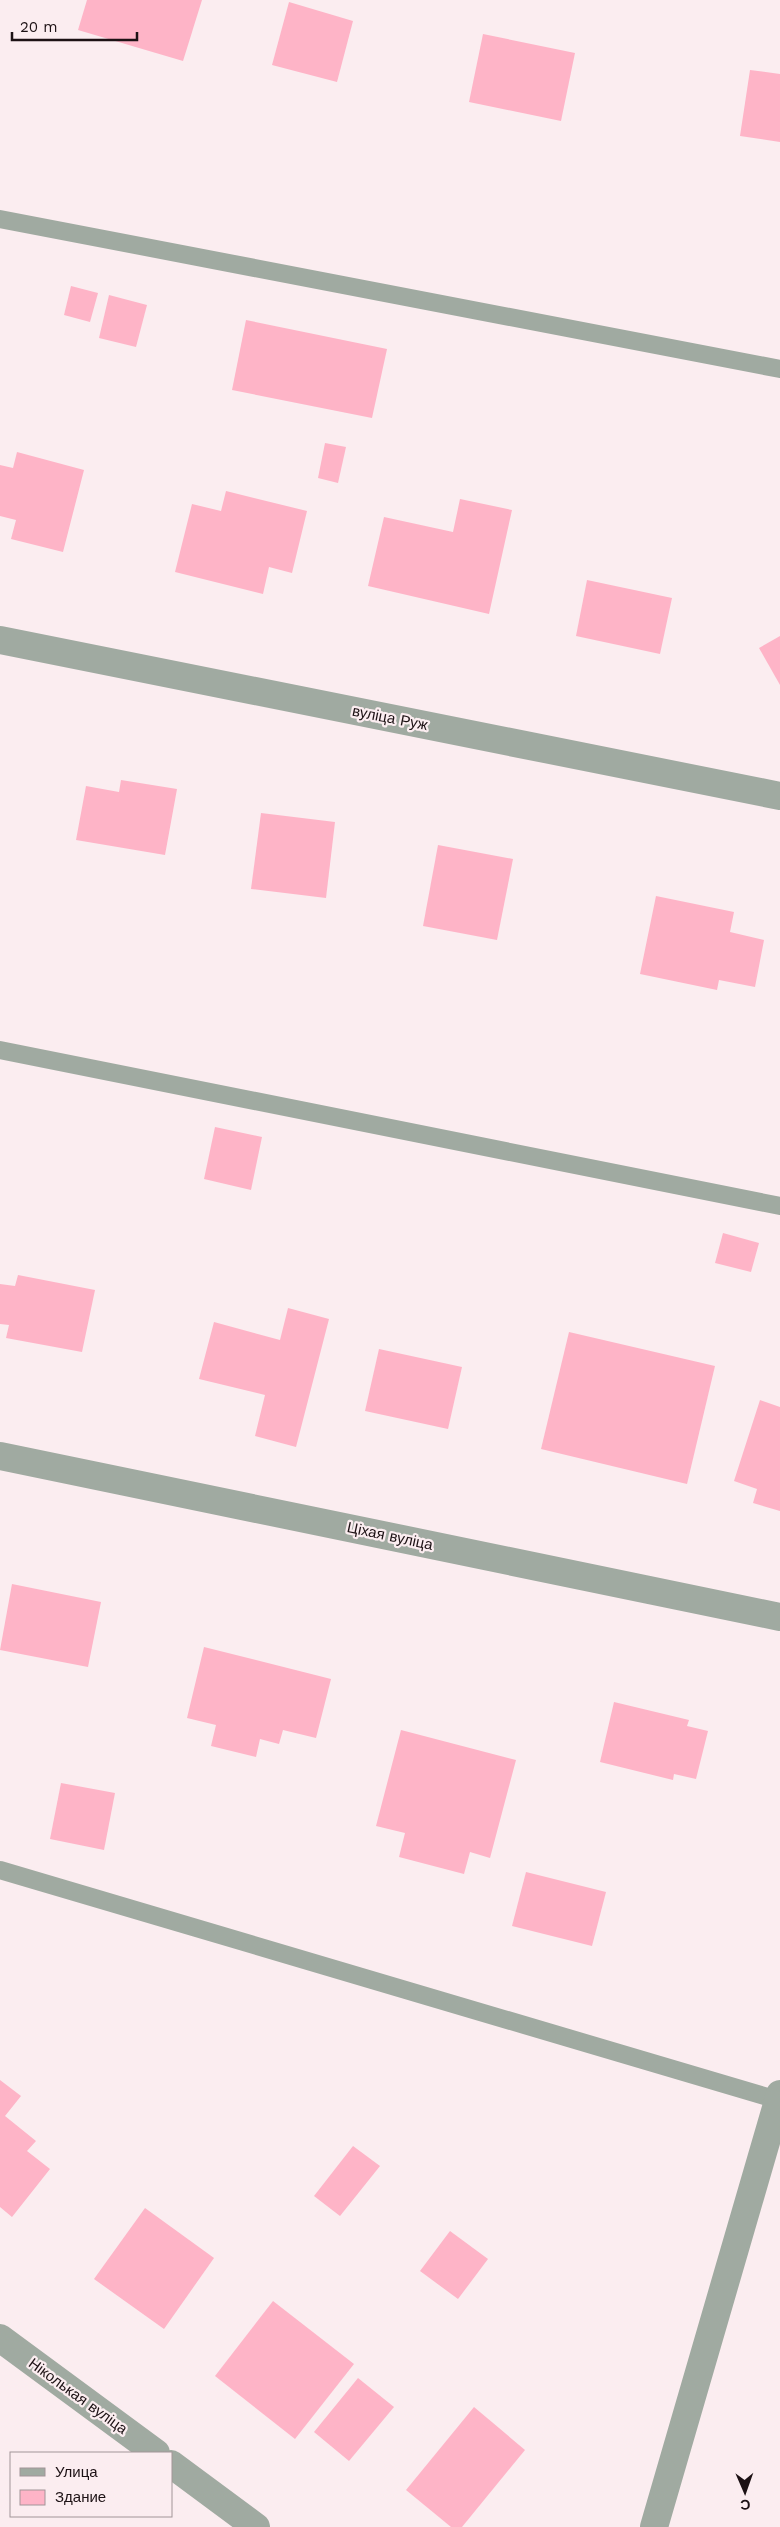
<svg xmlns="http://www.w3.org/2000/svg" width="780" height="2527" font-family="'Work Sans',sans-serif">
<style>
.building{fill:#feb4c7}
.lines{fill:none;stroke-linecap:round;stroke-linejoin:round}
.service{stroke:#a0aaa1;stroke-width:18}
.minor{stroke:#a0aaa1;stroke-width:28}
.labels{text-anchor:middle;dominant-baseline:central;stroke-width:4.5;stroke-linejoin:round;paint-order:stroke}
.street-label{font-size:15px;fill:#1c1114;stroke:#fbedf0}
</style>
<rect width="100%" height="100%" fill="#fbedf0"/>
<g class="building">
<polygon points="87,0 202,0 183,61 78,30"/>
<polygon points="289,2 353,21 337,82 272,65"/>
<polygon points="483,34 575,53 561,121 469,102"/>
<polygon points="750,70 780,74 780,142 740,136"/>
<polygon points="71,286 98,293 90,322 64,315"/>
<polygon points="109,295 147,305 136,347 99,338"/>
<polygon points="246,320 387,349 372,418 232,390"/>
<polygon points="325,443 346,447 338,483 318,478"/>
<polygon points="17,452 84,470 63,552 11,539 16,520 0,516 0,465 13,468"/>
<polygon points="226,491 307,511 292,573 269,567 263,594 175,572 192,504 221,511"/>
<polygon points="460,499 512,510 489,614 368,586 384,517 453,532"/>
<polygon points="587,580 672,598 660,654 576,636"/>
<polygon points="780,636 780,685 759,648"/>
<polygon points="121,780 177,789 165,855 76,840 86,786 119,792"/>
<polygon points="261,813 335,822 326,898 251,889"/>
<polygon points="438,845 513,859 497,940 423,926"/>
<polygon points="656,896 734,912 730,932 764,940 755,987 719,980 717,990 640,974"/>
<polygon points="215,1127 262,1137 251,1190 204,1179"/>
<polygon points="723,1233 759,1243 751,1272 715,1263"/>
<polygon points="18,1275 95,1290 82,1352 6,1338 9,1325 0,1324 0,1284 15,1286"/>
<polygon points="288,1308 329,1319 296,1447 255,1436 265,1395 199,1379 214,1322 280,1340"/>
<polygon points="569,1332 715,1366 687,1484 541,1449"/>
<polygon points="379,1349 462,1367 448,1429 365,1411"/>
<polygon points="760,1400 780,1407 780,1511 753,1503 757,1489 734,1481"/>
<polygon points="12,1584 101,1602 88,1667 0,1650"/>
<polygon points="204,1647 331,1679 316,1738 283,1730 279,1744 260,1739 256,1757 211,1746 216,1725 187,1718"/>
<polygon points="614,1702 689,1720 687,1726 708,1731 696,1779 674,1774 673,1780 600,1762"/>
<polygon points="401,1730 516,1760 490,1858 470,1852 464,1874 399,1857 405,1833 376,1826"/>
<polygon points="61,1783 115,1793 104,1850 50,1839"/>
<polygon points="526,1872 606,1892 592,1946 512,1926"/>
<polygon points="0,2080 21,2096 5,2116 36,2141 27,2151 50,2169 12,2217 0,2207"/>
<polygon points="353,2146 380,2166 340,2216 314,2196"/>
<polygon points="145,2208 214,2258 164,2329 94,2279"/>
<polygon points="450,2231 488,2259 458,2299 420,2271"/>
<polygon points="273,2301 354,2364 295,2439 215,2376"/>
<polygon points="358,2378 394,2407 349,2461 314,2432"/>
<polygon points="474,2407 525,2450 462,2527 451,2527 406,2490"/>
</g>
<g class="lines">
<g class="service">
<polyline points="0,219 780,369"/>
<polyline points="0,1050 780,1206"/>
<polyline points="0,1870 778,2100"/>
</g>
<g class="minor">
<polyline points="0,640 780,796"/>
<polyline points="0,1456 780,1617"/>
<polyline points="0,2338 156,2453"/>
<polyline points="171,2464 256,2527"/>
<polyline points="654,2527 780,2094"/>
</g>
</g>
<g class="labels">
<g class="street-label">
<text transform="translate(390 718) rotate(11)">вуліца Руж</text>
<text transform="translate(390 1536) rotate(12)">Ціхая вуліца</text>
<text transform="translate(78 2396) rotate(36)">Ніколькая вуліца</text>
</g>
</g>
<rect x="10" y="2452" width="162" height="65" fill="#fbedf0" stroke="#a29598"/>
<rect x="20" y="2468" width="25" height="8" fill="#a0aaa1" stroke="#a29598"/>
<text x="55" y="2477" font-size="15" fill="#1c1114">Улица</text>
<rect x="20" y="2490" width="25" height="15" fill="#feb4c7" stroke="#a29598"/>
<text x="55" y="2502" font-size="15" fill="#1c1114">Здание</text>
<g transform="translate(745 2492) rotate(178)" stroke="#fbedf0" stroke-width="4" paint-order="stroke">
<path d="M0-4L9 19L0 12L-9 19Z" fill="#1c1114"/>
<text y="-8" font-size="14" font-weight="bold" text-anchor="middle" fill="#1c1114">С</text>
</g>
<path d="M12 32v8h125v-8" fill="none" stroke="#1c1114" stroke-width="2.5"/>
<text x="20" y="32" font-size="15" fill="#1c1114" stroke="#fbedf0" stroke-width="4" paint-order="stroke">20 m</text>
</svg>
